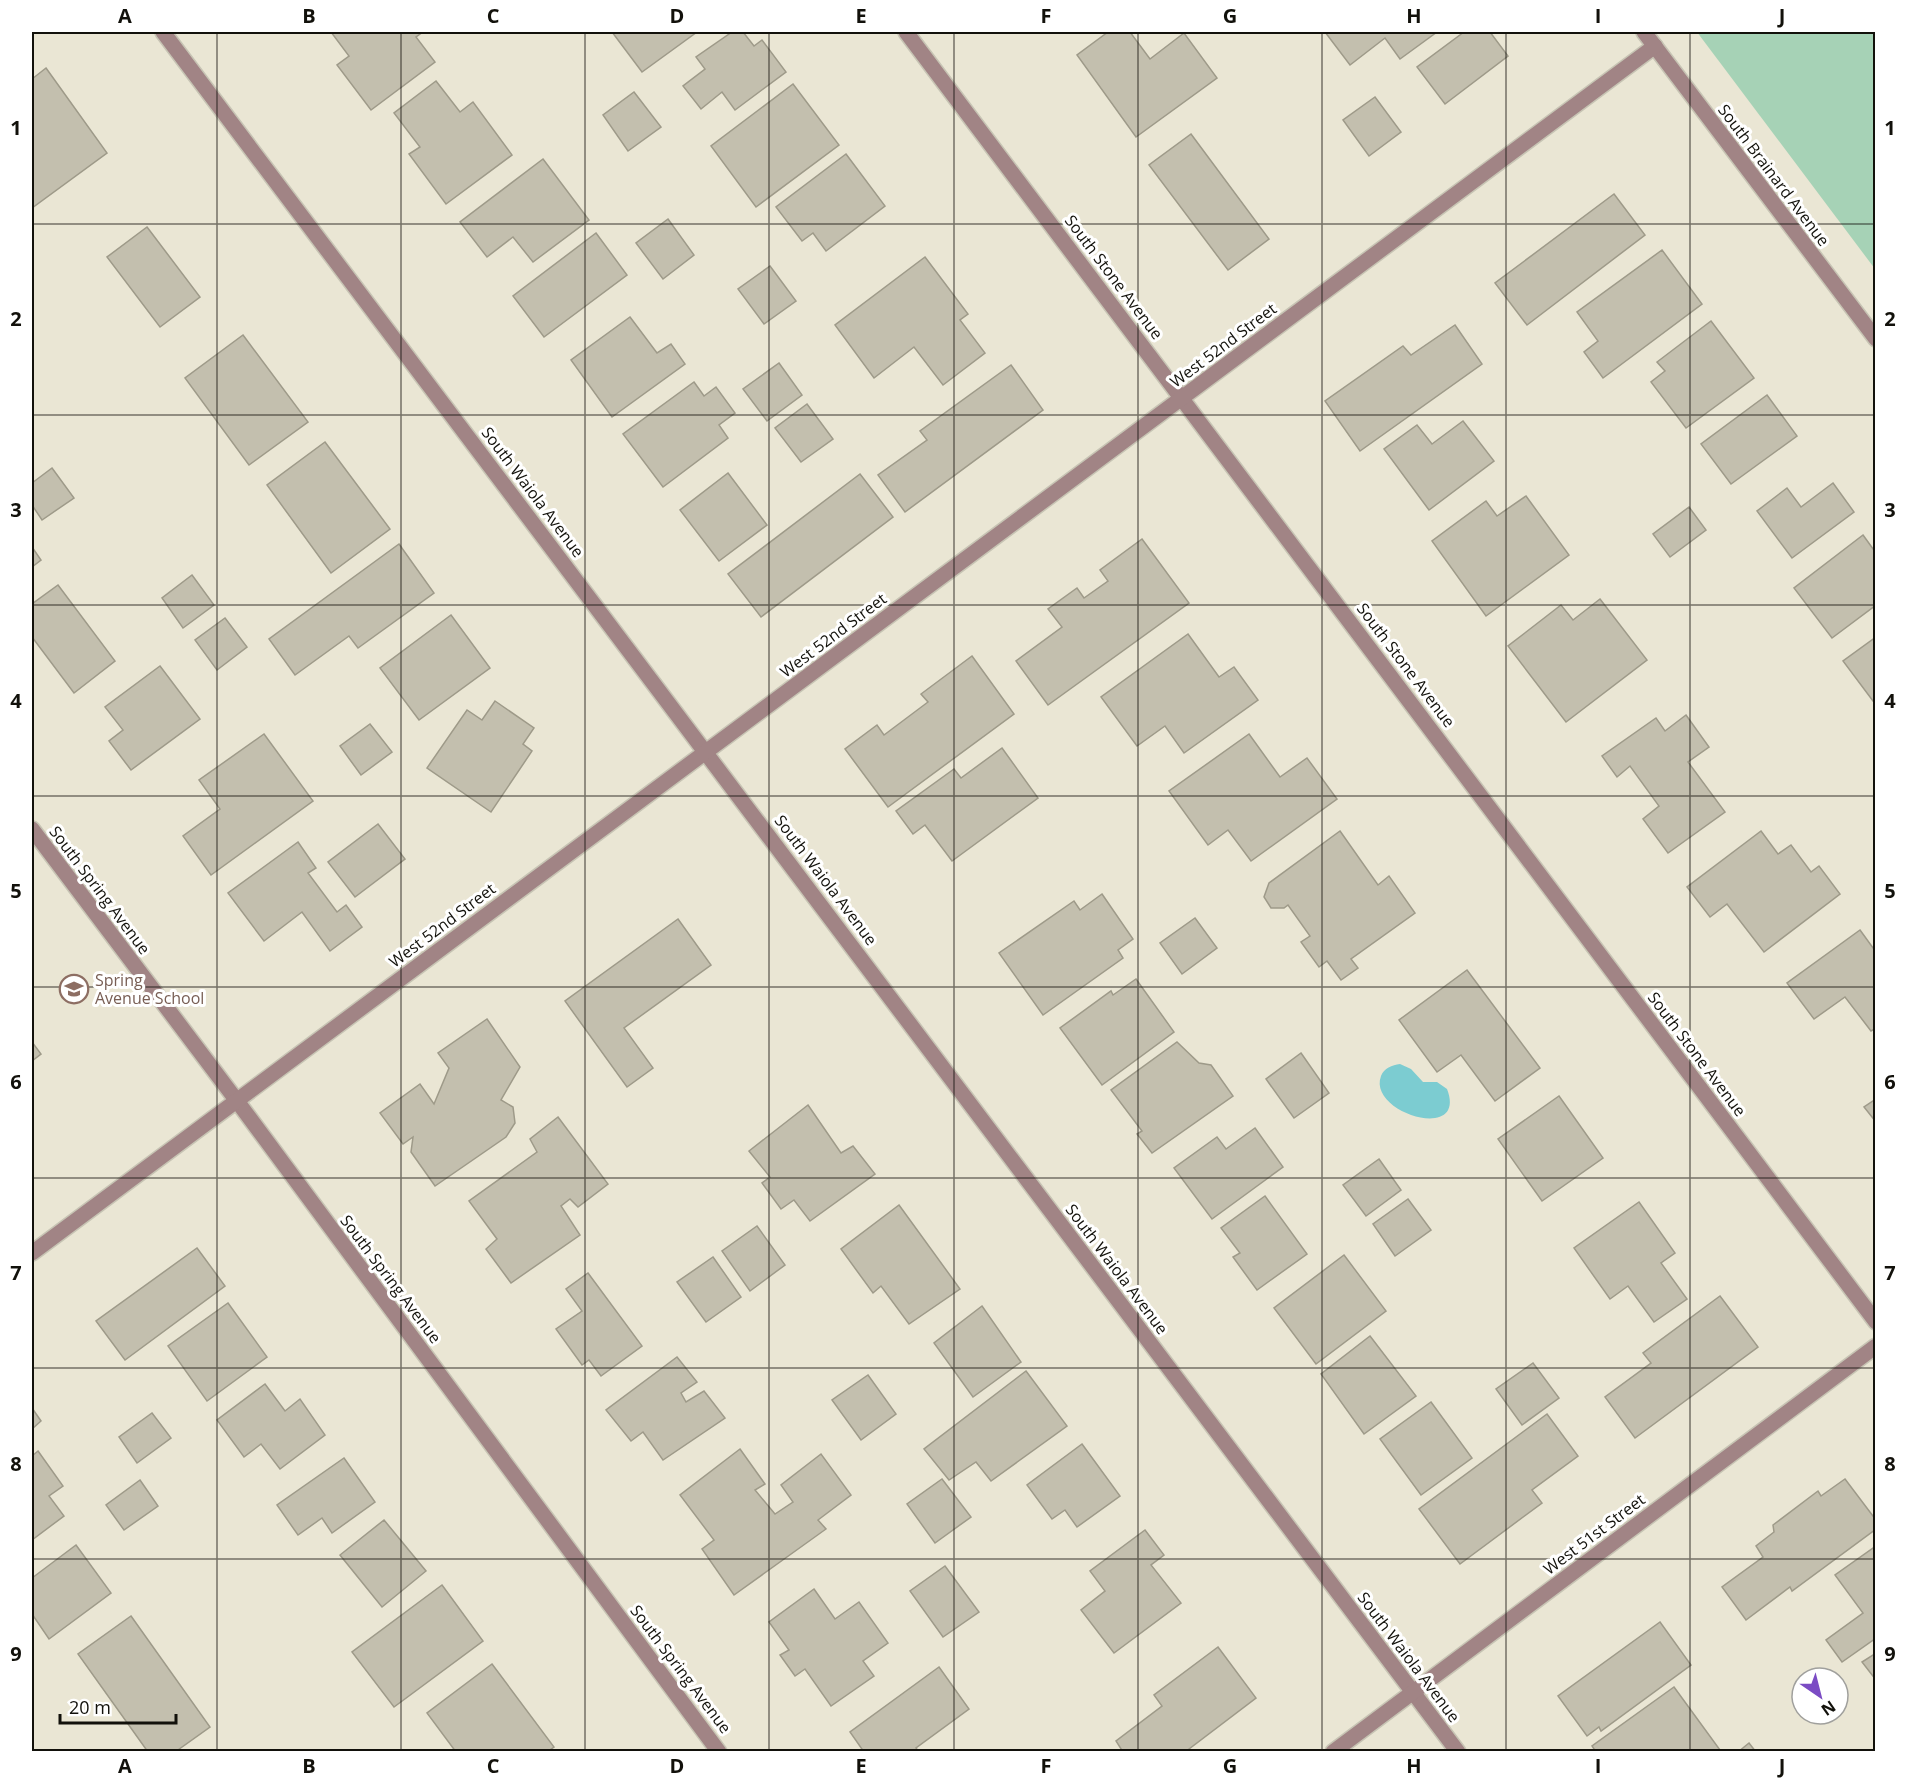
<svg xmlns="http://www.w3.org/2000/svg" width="1907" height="1783" font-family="'Open Sans',sans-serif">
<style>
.green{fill:#a6d2b6}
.water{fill:#7cccd1}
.building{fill:#c3bfae;stroke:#9e9a89;stroke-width:1.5}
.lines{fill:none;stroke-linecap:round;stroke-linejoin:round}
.minor-casing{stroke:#c7c4b4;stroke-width:18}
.minor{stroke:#a18485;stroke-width:15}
.grid{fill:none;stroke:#12110b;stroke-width:1.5;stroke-opacity:0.55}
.labels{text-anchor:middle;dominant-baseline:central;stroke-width:6;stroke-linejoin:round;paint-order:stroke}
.street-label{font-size:16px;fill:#12110b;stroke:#fff}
.education-label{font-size:16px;fill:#785e54;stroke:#fff;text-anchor:start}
.neatline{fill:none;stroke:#12110b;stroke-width:2}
.grid-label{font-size:20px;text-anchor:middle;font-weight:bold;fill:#12110b}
</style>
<rect width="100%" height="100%" fill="#eae6d4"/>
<polygon class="green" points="1697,32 1875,32 1875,269"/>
<path class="water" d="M 1400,1064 L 1411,1069 L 1423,1082 L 1437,1082 L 1447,1089 C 1468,1143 1367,1113 1381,1076 C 1384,1068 1392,1065 1400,1064 Z"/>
<g class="building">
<polygon points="331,32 423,32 416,37 435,62 371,110 337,65 349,56"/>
<polygon points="612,32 697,32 642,72"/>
<polygon points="732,32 743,32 754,46 762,40 786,72 735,110 722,92 701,109 683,86 705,69 696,57"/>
<polygon points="1108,32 1130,32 1150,59 1184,33 1217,78 1136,137 1077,55"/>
<polygon points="1325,32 1437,32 1400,59 1385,38 1350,65"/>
<polygon points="1464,32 1490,32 1508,56 1445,104 1417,67"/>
<polygon points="46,68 107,153 32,208 32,79"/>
<polygon points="436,81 460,112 473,102 512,155 446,204 409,154 420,147 394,113"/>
<polygon points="793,84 839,145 756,207 711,146"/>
<polygon points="634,92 661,127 628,151 603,115"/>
<polygon points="1375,97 1401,132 1369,156 1343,120"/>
<polygon points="1191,134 1269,239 1228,270 1149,165"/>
<polygon points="846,154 885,206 826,251 813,233 802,241 776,207"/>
<polygon points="543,159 589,220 533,262 513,237 487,257 460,222"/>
<polygon points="1614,194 1645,235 1527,325 1495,283"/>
<polygon points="668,219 694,255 663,279 636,243"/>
<polygon points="147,227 200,297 160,327 107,257"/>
<polygon points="596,233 627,275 544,337 513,296"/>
<polygon points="1662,250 1702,304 1603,378 1584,352 1598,341 1577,312"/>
<polygon points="925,257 968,314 960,320 985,353 943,385 914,347 874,378 835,325"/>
<polygon points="770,266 796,301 764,324 738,289"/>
<polygon points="630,317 657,353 671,344 685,364 612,417 571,360"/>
<polygon points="1711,321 1754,378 1686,428 1651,382 1665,371 1657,362"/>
<polygon points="1455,325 1482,364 1360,451 1325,401 1403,346 1411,355"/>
<polygon points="243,335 308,422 249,465 185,378"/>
<polygon points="779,363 802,395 767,421 743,389"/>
<polygon points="1011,365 1043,410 905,512 878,475 927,440 920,431"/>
<polygon points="694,382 704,396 716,387 735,413 719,425 728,438 663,487 623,434"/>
<polygon points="1767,395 1797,436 1731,484 1701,444"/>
<polygon points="807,404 833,439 801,462 775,428"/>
<polygon points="1463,421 1494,461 1429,510 1384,449 1417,425 1432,444"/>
<polygon points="325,442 390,529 331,573 267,485"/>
<polygon points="52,468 74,498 42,520 32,505 32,483"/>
<polygon points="728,473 767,525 719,561 680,510"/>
<polygon points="860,474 893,517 761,617 728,574"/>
<polygon points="1833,483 1854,512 1792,558 1757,511 1787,488 1801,507"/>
<polygon points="1526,496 1569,555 1486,616 1432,541 1486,501 1497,516"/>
<polygon points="1689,507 1706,530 1670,557 1653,534"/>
<polygon points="1863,535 1876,553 1876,605 1832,638 1794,588"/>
<polygon points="1142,539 1189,603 1048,705 1016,661 1062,627 1048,609 1077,588 1084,598 1108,581 1100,570"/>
<polygon points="399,544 434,593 358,648 349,636 295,675 269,639"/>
<polygon points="32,547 41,560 32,567"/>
<polygon points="192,575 214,605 183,628 162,598"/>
<polygon points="58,585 115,661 74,693 32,637 32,604"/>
<polygon points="1600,599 1647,660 1566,722 1508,646 1561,605 1573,620"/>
<polygon points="451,615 490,668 419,720 380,668"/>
<polygon points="225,618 247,647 217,670 195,640"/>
<polygon points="1188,634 1219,677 1234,667 1258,700 1184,753 1165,726 1137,746 1101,697"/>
<polygon points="1876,637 1876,705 1843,661"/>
<polygon points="972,656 1014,714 888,807 845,749 877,725 884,735 928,702 921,694"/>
<polygon points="160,666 200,719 131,770 109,741 123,730 105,707"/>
<polygon points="495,701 534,728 523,744 532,751 491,812 427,768 467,710 482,720"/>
<polygon points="1686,715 1709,747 1688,762 1725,812 1668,853 1643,819 1659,806 1630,766 1617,777 1602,756 1656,718 1665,731"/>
<polygon points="370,724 392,752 361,775 340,746"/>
<polygon points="264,734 313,801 211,875 183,836 220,809 199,780"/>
<polygon points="1249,734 1280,777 1307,758 1337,799 1251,861 1228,830 1208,845 1169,791"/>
<polygon points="1002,748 1038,798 952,861 925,825 913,834 896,811 954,769 961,778"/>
<polygon points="378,824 405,859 355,897 328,862"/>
<polygon points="1340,831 1378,885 1389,876 1415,913 1351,959 1358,968 1341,980 1327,961 1319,967 1301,942 1310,936 1288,905 1284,908 1271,908 1264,897 1269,883"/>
<polygon points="1761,831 1778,854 1791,845 1811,872 1819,866 1840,894 1764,952 1727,904 1710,917 1687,887"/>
<polygon points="298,842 316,868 308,873 337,912 346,905 362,927 330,951 302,912 264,941 228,893"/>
<polygon points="1102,894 1133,939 1118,950 1123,958 1043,1015 999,953 1074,901 1080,910"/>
<polygon points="1195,918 1217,948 1182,974 1160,943"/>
<polygon points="678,919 711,965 624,1028 653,1068 627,1087 565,1001"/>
<polygon points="1860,930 1876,952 1876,1028 1871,1031 1845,997 1814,1019 1787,983"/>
<polygon points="1467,970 1540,1068 1495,1101 1461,1055 1437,1072 1399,1020"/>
<polygon points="1136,979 1174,1032 1102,1085 1060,1028 1111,991 1113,995"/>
<polygon points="487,1019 520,1067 501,1100 513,1107 515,1123 506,1137 435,1186 411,1152 413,1137 403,1144 380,1113 420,1084 434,1104 449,1068 438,1053"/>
<polygon points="32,1042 41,1054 32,1061"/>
<polygon points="1177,1042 1199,1063 1211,1065 1233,1096 1152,1153 1137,1134 1142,1131 1111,1090"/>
<polygon points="1301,1053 1329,1093 1294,1118 1266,1079"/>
<polygon points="1559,1096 1603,1158 1542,1201 1498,1139"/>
<polygon points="1876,1099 1876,1122 1864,1107"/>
<polygon points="808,1105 841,1153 853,1146 875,1174 810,1221 794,1200 781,1209 762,1183 770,1177 749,1151"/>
<polygon points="558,1117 608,1184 578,1207 570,1199 561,1206 580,1235 511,1283 486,1249 497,1239 469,1201 537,1152 530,1139"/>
<polygon points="1255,1128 1283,1167 1212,1219 1174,1168 1217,1137 1226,1149"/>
<polygon points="1379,1159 1401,1190 1366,1216 1343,1185"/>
<polygon points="1265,1196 1307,1254 1257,1290 1233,1257 1240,1253 1221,1228"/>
<polygon points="1408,1199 1431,1230 1395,1256 1373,1224"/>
<polygon points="1639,1202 1675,1253 1661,1263 1687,1299 1654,1322 1628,1286 1610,1299 1574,1248"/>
<polygon points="899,1205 960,1289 909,1324 881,1286 873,1293 841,1249"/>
<polygon points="757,1226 785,1265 750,1291 722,1251"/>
<polygon points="197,1248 225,1286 125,1360 96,1321"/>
<polygon points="1344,1255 1386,1311 1316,1364 1274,1308"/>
<polygon points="713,1257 741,1297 706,1322 677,1282"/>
<polygon points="588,1273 642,1346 601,1376 589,1360 582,1365 556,1329 582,1311 566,1289"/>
<polygon points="1720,1296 1758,1347 1635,1438 1605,1397 1651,1363 1643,1353"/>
<polygon points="228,1303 267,1357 207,1401 168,1346"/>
<polygon points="982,1306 1021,1362 973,1397 934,1343"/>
<polygon points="1370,1336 1416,1396 1364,1434 1321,1374"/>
<polygon points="677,1357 697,1382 681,1393 686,1402 704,1391 725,1418 663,1460 643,1432 631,1441 606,1410"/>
<polygon points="1533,1363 1559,1398 1522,1425 1496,1389"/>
<polygon points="1026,1371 1067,1426 991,1481 976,1462 949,1480 924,1449"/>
<polygon points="868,1375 896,1414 861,1440 832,1400"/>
<polygon points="265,1384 285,1411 300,1399 325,1435 280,1469 261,1444 244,1457 217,1420"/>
<polygon points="1431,1402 1472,1458 1421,1495 1380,1439"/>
<polygon points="32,1408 41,1421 32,1429"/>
<polygon points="152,1413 171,1438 137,1463 119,1437"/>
<polygon points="1547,1414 1578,1456 1532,1490 1542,1503 1460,1564 1419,1509"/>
<polygon points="1082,1444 1120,1496 1077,1527 1065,1510 1052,1519 1027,1485"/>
<polygon points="740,1449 765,1484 755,1490 775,1514 793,1502 781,1485 821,1454 851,1495 818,1520 826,1529 734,1595 702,1549 714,1540 680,1495"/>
<polygon points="38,1451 63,1486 49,1496 64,1516 32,1540 32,1456"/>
<polygon points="344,1458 375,1502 332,1533 322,1518 298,1535 277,1505"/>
<polygon points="942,1479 971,1517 935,1543 907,1504"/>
<polygon points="1845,1479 1876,1520 1876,1529 1792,1591 1790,1587 1746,1620 1722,1587 1763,1557 1756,1546 1774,1532 1773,1525 1818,1491 1821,1496"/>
<polygon points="140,1480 158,1506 124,1530 106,1505"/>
<polygon points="384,1520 426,1571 382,1607 340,1555"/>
<polygon points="1145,1530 1164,1555 1151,1565 1181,1603 1114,1653 1081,1610 1105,1591 1090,1571"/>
<polygon points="76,1545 111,1593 49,1639 32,1614 32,1578"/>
<polygon points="1876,1546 1876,1638 1842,1662 1826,1640 1863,1613 1835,1575"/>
<polygon points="945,1566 979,1612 943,1637 910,1591"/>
<polygon points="442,1585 483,1641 394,1707 352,1652"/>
<polygon points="814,1589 835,1619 859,1602 888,1643 863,1661 874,1676 831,1706 805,1669 795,1676 780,1655 789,1650 769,1622"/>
<polygon points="131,1616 210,1727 175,1752 148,1752 78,1654"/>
<polygon points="1660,1622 1691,1665 1601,1731 1599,1727 1587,1736 1558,1696"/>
<polygon points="1218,1647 1256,1698 1185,1752 1123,1752 1116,1741 1162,1706 1154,1695"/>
<polygon points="1876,1653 1876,1680 1862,1662"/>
<polygon points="492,1664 554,1747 547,1752 456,1752 427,1713"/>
<polygon points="939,1667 969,1709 916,1748 919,1752 864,1752 850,1732"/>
<polygon points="1674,1687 1720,1750 1596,1752 1592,1746"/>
<polygon points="1749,1743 1756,1752 1738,1752"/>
</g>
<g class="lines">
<g class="minor-casing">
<g id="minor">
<polyline points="163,32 1458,1752"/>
<polyline points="906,32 1876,1322"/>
<polyline points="1644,32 1876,339"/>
<polyline points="32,829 237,1101 719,1752"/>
<polyline points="32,1253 1655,46"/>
<polyline points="1333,1752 1876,1346"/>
</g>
</g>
<use href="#minor" class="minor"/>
</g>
<path class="grid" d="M 217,32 L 217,1752M 401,32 L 401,1752M 585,32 L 585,1752M 769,32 L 769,1752M 954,32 L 954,1752M 1138,32 L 1138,1752M 1322,32 L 1322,1752M 1506,32 L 1506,1752M 1690,32 L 1690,1752M 32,224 L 1876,224M 32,415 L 1876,415M 32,605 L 1876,605M 32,796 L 1876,796M 32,987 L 1876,987M 32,1178 L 1876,1178M 32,1368 L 1876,1368M 32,1559 L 1876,1559"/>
<defs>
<g id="school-ring" transform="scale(1.5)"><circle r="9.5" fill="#fff" stroke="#8d6e63" stroke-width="1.5"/><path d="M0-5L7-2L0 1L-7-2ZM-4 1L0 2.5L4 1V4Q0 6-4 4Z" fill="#8d6e63"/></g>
</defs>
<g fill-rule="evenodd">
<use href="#school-ring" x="74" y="989"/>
</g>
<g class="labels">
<g class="street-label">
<text transform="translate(1774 175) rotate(53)">South Brainard Avenue</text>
<text transform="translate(1114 277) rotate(53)">South Stone Avenue</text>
<text transform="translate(1223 345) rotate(-37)">West 52nd Street</text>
<text transform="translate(533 492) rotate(53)">South Waiola Avenue</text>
<text transform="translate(833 635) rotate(-37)">West 52nd Street</text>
<text transform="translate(1406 665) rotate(53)">South Stone Avenue</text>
<text transform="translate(826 880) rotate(53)">South Waiola Avenue</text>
<text transform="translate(100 890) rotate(53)">South Spring Avenue</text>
<text transform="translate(442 925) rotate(-37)">West 52nd Street</text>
<text transform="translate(1697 1054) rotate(53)">South Stone Avenue</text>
<text transform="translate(1117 1269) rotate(53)">South Waiola Avenue</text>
<text transform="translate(391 1279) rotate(53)">South Spring Avenue</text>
<text transform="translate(1594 1534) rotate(-37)">West 51st Street</text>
<text transform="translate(1409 1657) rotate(53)">South Waiola Avenue</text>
<text transform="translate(681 1669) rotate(53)">South Spring Avenue</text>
</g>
<g class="education-label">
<text x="95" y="980">Spring<tspan x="95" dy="18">Avenue School</tspan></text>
</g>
</g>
<rect width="1907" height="1783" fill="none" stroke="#ffffff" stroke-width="66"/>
<g transform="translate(1820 1696) rotate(145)"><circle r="28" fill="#ffffff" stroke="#a0a09d" stroke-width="1.5"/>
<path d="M0-4.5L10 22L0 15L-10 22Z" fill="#7b4cc4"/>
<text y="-9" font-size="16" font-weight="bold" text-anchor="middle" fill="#12110b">N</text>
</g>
<path d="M60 1714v9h116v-9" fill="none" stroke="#12110b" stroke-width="3"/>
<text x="69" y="1714" font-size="18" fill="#12110b" stroke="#ffffff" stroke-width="4.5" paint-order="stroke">20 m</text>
<rect x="33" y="33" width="1841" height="1717" class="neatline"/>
<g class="grid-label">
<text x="125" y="23">A</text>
<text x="309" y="23">B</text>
<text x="493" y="23">C</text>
<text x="677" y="23">D</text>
<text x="861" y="23">E</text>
<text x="1046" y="23">F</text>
<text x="1230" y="23">G</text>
<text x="1414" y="23">H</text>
<text x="1598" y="23">I</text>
<text x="1782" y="23">J</text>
<text x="16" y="135">1</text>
<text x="1890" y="135">1</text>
<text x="16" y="326">2</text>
<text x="1890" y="326">2</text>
<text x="16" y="517">3</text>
<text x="1890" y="517">3</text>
<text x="16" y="708">4</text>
<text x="1890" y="708">4</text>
<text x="16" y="898">5</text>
<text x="1890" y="898">5</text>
<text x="16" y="1089">6</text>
<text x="1890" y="1089">6</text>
<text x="16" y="1280">7</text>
<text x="1890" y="1280">7</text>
<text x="16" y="1471">8</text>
<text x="1890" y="1471">8</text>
<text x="16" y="1661">9</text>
<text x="1890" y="1661">9</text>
<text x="125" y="1773">A</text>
<text x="309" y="1773">B</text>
<text x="493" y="1773">C</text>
<text x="677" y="1773">D</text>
<text x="861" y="1773">E</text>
<text x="1046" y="1773">F</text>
<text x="1230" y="1773">G</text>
<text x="1414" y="1773">H</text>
<text x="1598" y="1773">I</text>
<text x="1782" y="1773">J</text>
</g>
</svg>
